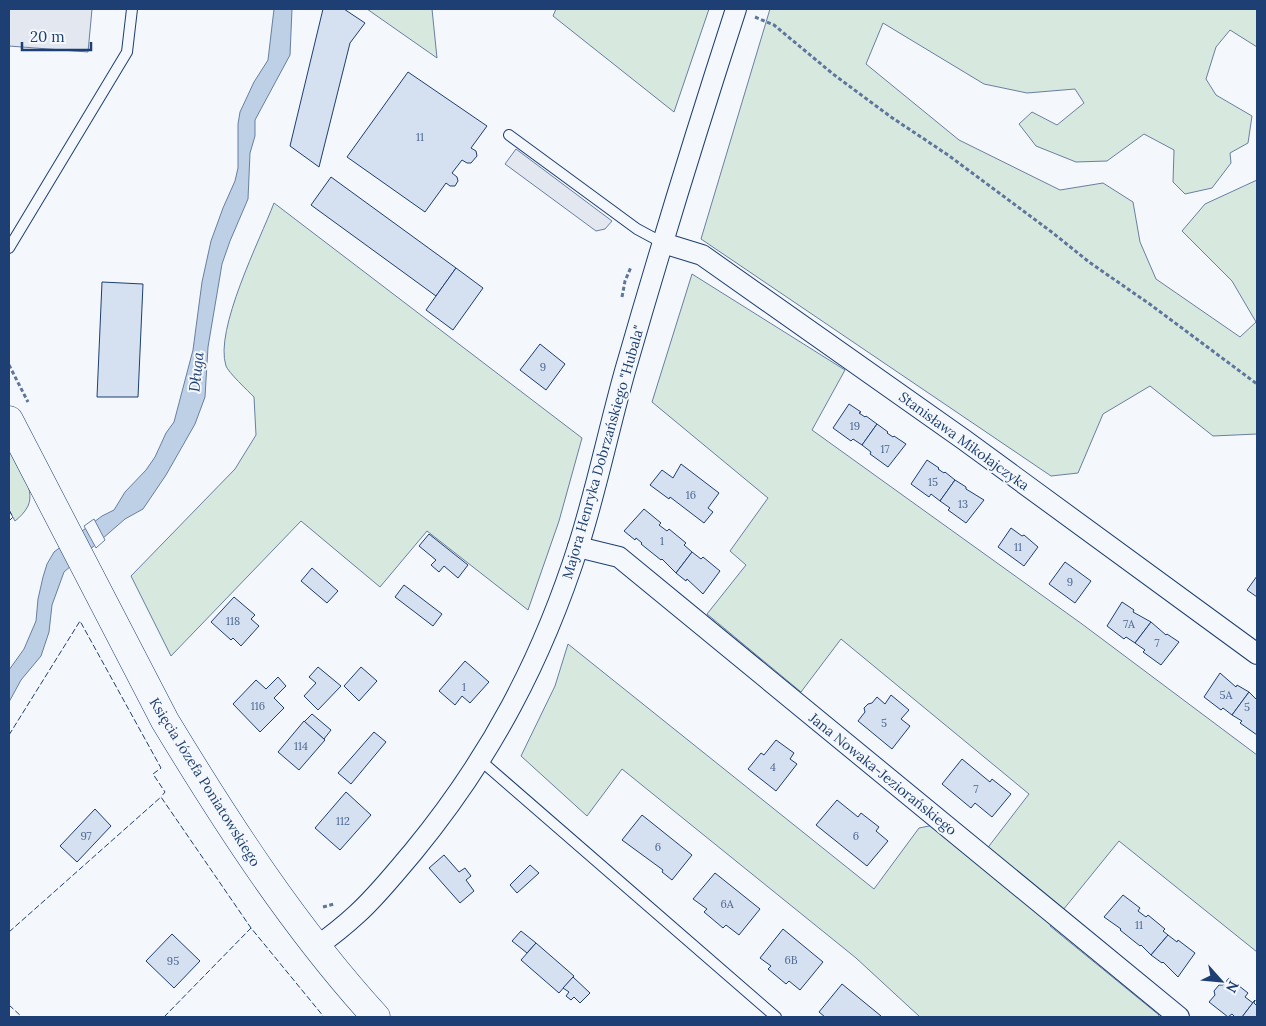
<svg xmlns="http://www.w3.org/2000/svg" width="1266" height="1026" font-family="Lora,serif">
<style>
.green{fill:#d7e8df;stroke:#687fa3}
.parking{fill:#e3e8f0;stroke:#687fa3}
.water{fill:#bed0e5;stroke:#687fa3}
.pier{fill:#f4f7fb;stroke:#687fa3}
.building{fill:#d5e0f0;stroke:#1d3f73}
.lines{fill:none;stroke-linecap:round;stroke-linejoin:round}
.lane-casing{stroke:#1d3f73;stroke-width:12}
.street-casing{stroke:#1d3f73;stroke-width:22}
.secondary-casing{stroke:#1d3f73;stroke-width:29}
.path{stroke:#5e769c;stroke-width:3;stroke-dasharray:4 2.5;stroke-linecap:butt}
.lane{stroke:#f4f7fb;stroke-width:10}
.street{stroke:#f4f7fb;stroke-width:20}
.secondary{stroke:#f4f7fb;stroke-width:28}
.fence{stroke:#1d3f73;stroke-width:1;stroke-dasharray:6 2.5;stroke-linecap:butt}
.labels{text-anchor:middle;dominant-baseline:central;stroke-width:4;stroke-linejoin:round;paint-order:stroke}
.number-label{font-size:11px;fill:#4b6792}
.street-label{font-size:14px;fill:#1d3f73;stroke:#f4f7fb}
.water-label{font-size:15px;font-style:italic;fill:#1d3f73;stroke:#f4f7fb}
</style>
<rect width="100%" height="100%" fill="#f4f7fb"/>
<g class="green">
<polygon points="367,9 432,9 437,58"/>
<polygon points="556,9 709,9 674,112 553,16"/>
<polygon points="770,9 1257,9 1257,47 1230,30 1216,47 1206,79 1216,95 1252,116 1248,143 1230,153 1231,163 1212,188 1185,194 1173,182 1174,150 1144,134 1107,161 1076,162 1036,146 1019,124 1032,112 1057,125 1084,103 1075,89 1027,93 984,84 883,23 866,64 959,140 1060,190 1103,183 1133,202 1140,242 1156,279 1240,337 1256,322 1232,281 1182,231 1205,204 1257,180 1257,434 1213,436 1150,386 1103,414 1078,473 1051,476 701,239"/>
<path d="M 274,203 L 582,438 L 559,521 L 528,610 L 427,531 L 380,587 L 301,521 L 171,656 L 131,576 L 235,469 L 256,435 L 254,397 C 248,391 228,372 226,366 C 214,330 260,240 274,203 Z"/>
<polygon points="692,274 845,370 812,430 1082,624 1257,755 1257,952 1119,841 1050,926 1159,1015 1158,1017 920,1017 856,958 622,769 587,816 521,756 555,686 568,644 874,889 919,828 944,823 986,850 1029,794 841,639 801,692 707,614 746,565 730,551 768,498 652,402"/>
<path d="M 9,448 C 17,464 36,488 28,506 C 25,512 20,517 15,521 L 9,510 Z"/>
</g>
<g class="parking">
<polygon points="9,9 92,9 88,52 9,46"/>
<polygon points="516,149 612,221 605,229 596,231 505,164"/>
</g>
<polygon class="water" points="274,9 292,9 290,55 255,120 255,136 250,153 248,199 230,241 222,264 208,347 205,397 195,424 166,475 143,509 125,519 64,572 52,605 49,632 41,656 21,680 9,702 9,670 24,649 36,621 38,599 43,577 47,564 54,552 102,516 114,510 125,492 146,470 155,457 166,433 174,422 193,350 202,282 211,241 223,208 235,181 238,168 238,124 240,112 254,82 268,60"/>
<polygon class="pier" points="94,519 105,540 96,548 84,526"/>
<g class="building">
<polygon points="323,9 344,9 365,23 350,43 319,167 290,146"/>
<polygon points="408,72 487,126 471,148 476,151 477,156 471,163 467,163 462,160 452,173 457,177 458,181 455,186 450,186 446,183 425,212 347,157"/>
<polygon points="331,177 456,268 436,296 311,205"/>
<polygon points="456,268 483,288 453,330 426,310"/>
<polygon points="102,282 143,284 138,397 97,397"/>
<polygon points="540,344 565,364 546,390 520,370"/>
<polygon points="849,404 861,412 859,413 865,417 866,416 877,424 862,445 853,439 851,441 833,428"/>
<polygon points="877,424 888,432 887,433 893,437 894,436 906,444 888,467 870,454 871,452 862,445"/>
<polygon points="927,460 939,468 938,469 944,473 945,472 955,480 940,501 931,494 929,497 911,484"/>
<polygon points="681,464 719,493 708,508 713,512 704,523 670,497 669,499 650,485 662,470 673,478"/>
<polygon points="955,480 966,487 966,489 984,500 966,523 948,510 950,508 940,501"/>
<polygon points="644,509 661,523 659,525 667,531 669,529 686,543 684,545 692,552 676,573 662,559 661,560 641,544 642,543 636,538 635,540 624,531"/>
<polygon points="1011,528 1022,536 1024,535 1038,547 1024,566 998,547"/>
<polygon points="429,534 468,565 458,578 444,566 439,572 431,565 436,560 419,546"/>
<polygon points="692,552 701,559 703,557 720,571 703,594 687,579 686,581 676,573"/>
<polygon points="1065,562 1091,581 1075,603 1049,584"/>
<polygon points="312,568 338,591 327,603 301,581"/>
<polygon points="1257,576 1257,597 1247,590"/>
<polygon points="404,585 442,614 433,626 395,597"/>
<polygon points="234,597 255,615 251,619 259,626 241,646 233,638 231,640 211,622"/>
<polygon points="1122,602 1134,610 1133,612 1151,622 1135,643 1126,637 1124,639 1107,626"/>
<polygon points="1151,622 1166,635 1167,634 1179,642 1161,665 1143,652 1145,650 1135,643"/>
<polygon points="465,661 489,682 470,703 462,696 455,705 439,691"/>
<polygon points="318,667 341,686 318,710 304,696 316,683 309,677"/>
<polygon points="361,667 377,681 359,701 344,686"/>
<polygon points="1220,673 1236,687 1237,685 1249,692 1232,715 1223,708 1221,710 1204,697"/>
<polygon points="278,677 286,686 274,698 284,708 260,732 233,704 256,680 266,689"/>
<polygon points="1249,692 1257,700 1257,735 1240,723 1242,721 1232,715"/>
<polygon points="891,695 909,710 901,719 910,726 892,749 858,721 865,712 864,708 868,704 872,703 877,697 885,704"/>
<polygon points="312,714 331,730 324,739 304,722"/>
<polygon points="304,721 325,740 299,770 278,752"/>
<polygon points="374,732 386,742 351,784 338,773"/>
<polygon points="776,740 794,753 790,759 797,764 776,791 748,769 761,753 764,755"/>
<polygon points="962,759 990,782 992,779 1011,794 992,817 975,803 971,808 942,784"/>
<polygon points="346,792 371,815 340,850 315,828"/>
<polygon points="837,800 858,817 861,813 879,827 876,831 888,841 867,866 816,825"/>
<polygon points="95,809 111,826 77,862 60,846"/>
<polygon points="642,815 692,855 672,880 662,872 663,870 622,840"/>
<polygon points="444,855 459,872 465,868 471,876 466,880 474,891 460,903 429,868"/>
<polygon points="530,865 539,873 517,893 510,885"/>
<polygon points="715,873 760,909 739,935 726,925 723,928 704,912 707,909 693,899"/>
<polygon points="1123,895 1140,908 1138,911 1146,917 1148,915 1165,929 1163,931 1168,935 1151,955 1141,945 1140,946 1120,930 1121,929 1104,917"/>
<polygon points="783,929 823,962 800,990 789,981 786,984 768,969 771,966 760,958"/>
<polygon points="521,931 536,943 527,953 512,941"/>
<polygon points="172,934 200,961 174,988 146,961"/>
<polygon points="1168,935 1177,942 1178,940 1195,953 1178,977 1163,962 1162,963 1151,955"/>
<polygon points="536,943 574,976 559,993 521,960"/>
<polygon points="573,977 590,993 580,1003 574,997 571,1000 566,996 569,992 563,988"/>
<polygon points="1229,978 1248,993 1245,997 1253,1003 1255,1000 1242,1017 1235,1017 1232,1014 1228,1017 1209,1002 1215,995 1214,991 1219,985 1223,985"/>
<polygon points="842,984 881,1016 880,1017 825,1017 819,1012"/>
<polygon points="1255,1000 1254,1003 1257,1006 1257,1017 1242,1017"/>
</g>
<g class="lines">
<g class="lane-casing">
<g id="lane">
<polyline points="509,135 637,229 663,243"/>
<polyline points="9,248 127,52 132,9"/>
<polyline points="480,760 776,1017"/>
</g>
</g>
<g class="street-casing">
<g id="street">
<polyline points="663,243 702,255 963,439 1257,654"/>
<polyline points="578,547 619,557 1179,1017"/>
<path d="M 316,947 C 330,937 344,926 357,914 C 377,896 395,873 413,852 C 491,757 542,660 579,544 C 597,487 609,428 625,371 C 660,249 697,129 736,9"/>
</g>
</g>
<g class="secondary-casing">
<path id="secondary" d="M 9,420 L 165,721 C 228,825 294,927 376,1017"/>
</g>
<g class="path">
<polyline points="755,17 774,25 833,74 891,117 948,155 1053,233 1089,262 1151,305 1257,384"/>
<polyline points="622,297 625,281 631,267"/>
<polyline points="9,365 28,402"/>
<polyline points="323,907 334,904"/>
</g>
<use href="#lane" class="lane"/>
<use href="#street" class="street"/>
<use href="#secondary" class="secondary"/>
<g class="fence">
<polyline points="9,510 13,517 9,521"/>
<polyline points="9,735 80,621 161,768 153,774 165,792 161,797"/>
<polyline points="9,932 161,797 251,928"/>
<polyline points="9,1005 22,1017"/>
<polyline points="164,1017 251,928 324,1017"/>
</g>
</g>
<g class="labels">
<g class="number-label">
<text x="420" y="137">11</text>
<text x="543" y="367">9</text>
<text x="855" y="426">19</text>
<text x="885" y="449">17</text>
<text x="933" y="482">15</text>
<text x="691" y="495">16</text>
<text x="963" y="504">13</text>
<text x="662" y="541">1</text>
<text x="1018" y="547">11</text>
<text x="1070" y="582">9</text>
<text x="233" y="621">118</text>
<text x="1129" y="624">7A</text>
<text x="1157" y="643">7</text>
<text x="464" y="687">1</text>
<text x="1226" y="695">5A</text>
<text x="258" y="706">116</text>
<text x="1247" y="707">5</text>
<text x="884" y="723">5</text>
<text x="301" y="746">114</text>
<text x="773" y="767">4</text>
<text x="976" y="789">7</text>
<text x="343" y="821">112</text>
<text x="86" y="836">97</text>
<text x="856" y="836">6</text>
<text x="658" y="847">6</text>
<text x="727" y="904">6A</text>
<text x="1139" y="925">11</text>
<text x="791" y="960">6B</text>
<text x="173" y="961">95</text>
</g>
<g class="street-label">
<text transform="translate(964 441) rotate(36)">Stanisława Mikołajczyka</text>
<text transform="translate(603 452) rotate(-74)">Majora Henryka Dobrzańskiego "Hubala"</text>
<text transform="translate(883 774) rotate(39)">Jana Nowaka-Jeziorańskiego</text>
<text transform="translate(205 782) rotate(58)">Księcia Józefa Poniatowskiego</text>
</g>
<g class="water-label">
<text transform="translate(196 372) rotate(-84)">Długa</text>
</g>
</g>
<rect width="1266" height="1026" fill="none" stroke="#1d3f73" stroke-width="20"/>
<g transform="translate(1221 981) rotate(117)" stroke="#f4f7fb" stroke-width="4" paint-order="stroke">
<path d="M0-4L9 19L0 12L-9 19Z" fill="#1d3f73"/>
<text y="-8" font-size="14" font-weight="bold" text-anchor="middle" fill="#1d3f73">N</text>
</g>
<path d="M22 42v8h69v-8" fill="none" stroke="#1d3f73" stroke-width="2.5"/>
<text x="30" y="42" font-size="15" fill="#1d3f73" stroke="#f4f7fb" stroke-width="4" paint-order="stroke">20 m</text>
</svg>
